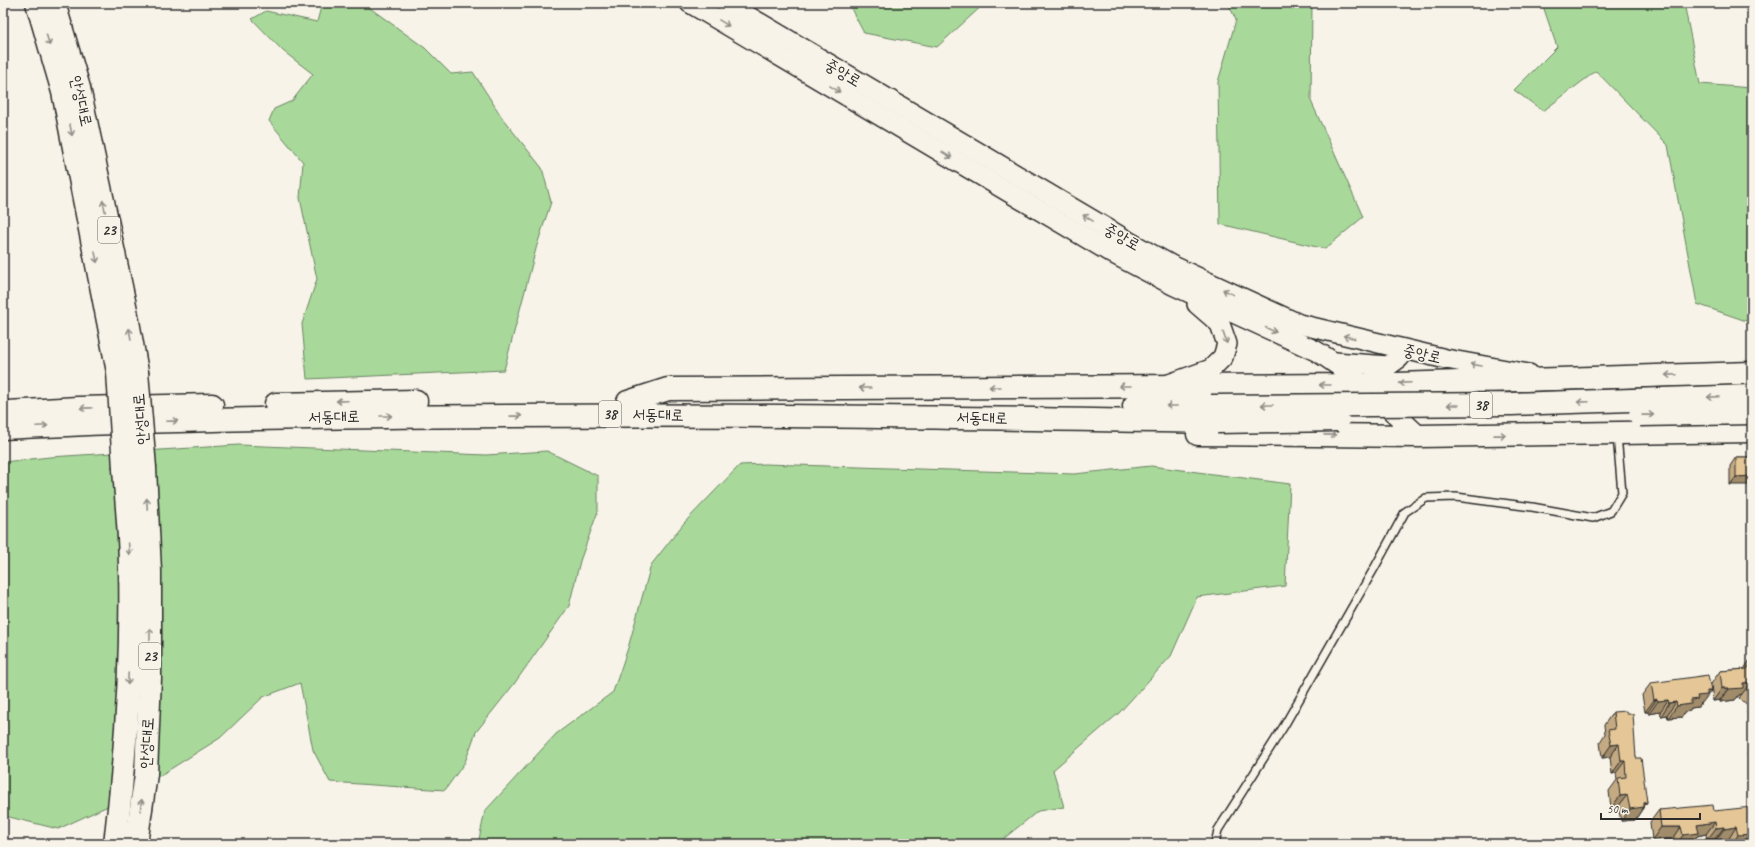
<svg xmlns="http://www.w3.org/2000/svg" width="1755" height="847" font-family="Caveat,'Poor Story',sans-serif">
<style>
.green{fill:#a8d99a;stroke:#6a8262}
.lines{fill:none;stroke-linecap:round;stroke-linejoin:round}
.service-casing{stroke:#2b2b2b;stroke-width:10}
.secondary-casing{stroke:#2b2b2b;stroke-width:22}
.trunk-casing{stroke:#2b2b2b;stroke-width:25}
.service{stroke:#f7f3e8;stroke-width:7}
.secondary{stroke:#f7f3e8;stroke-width:19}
.trunk{stroke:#f7f3e8;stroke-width:22}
.trunk-bridge-casing{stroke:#2b2b2b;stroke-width:25;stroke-linecap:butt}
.trunk-bridge{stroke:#f7f3e8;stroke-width:22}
.wall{fill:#c4aa82;stroke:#2b2b2b}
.shaded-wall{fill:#a08b6a;stroke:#2b2b2b}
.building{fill:#e4c697;stroke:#2b2b2b}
.oneway{stroke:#918f8a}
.labels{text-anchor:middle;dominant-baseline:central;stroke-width:3;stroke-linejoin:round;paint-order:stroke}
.shield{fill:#f7f3e8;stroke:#686764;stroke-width:1}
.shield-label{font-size:15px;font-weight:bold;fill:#2b2b2b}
.street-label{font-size:16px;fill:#2b2b2b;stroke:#f7f3e8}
</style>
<rect width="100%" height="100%" fill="#f7f3e8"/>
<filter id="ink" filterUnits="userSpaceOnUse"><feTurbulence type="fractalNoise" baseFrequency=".025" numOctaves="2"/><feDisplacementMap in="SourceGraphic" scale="8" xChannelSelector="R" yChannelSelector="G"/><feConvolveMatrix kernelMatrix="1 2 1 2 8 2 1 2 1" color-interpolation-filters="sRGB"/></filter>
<g filter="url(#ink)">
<g class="green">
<polygon points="322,3 363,3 425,48 451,74 473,72 503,119 542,168 551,202 537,245 504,370 307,379 302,324 317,279 300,198 303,162 269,121 274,109 292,101 313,74 283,51 252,19 266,11 317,22"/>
<polygon points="848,3 985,3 937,47 864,33"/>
<polygon points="1228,3 1312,3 1311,101 1363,217 1325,249 1220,224 1218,82 1236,20"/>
<polygon points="1542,3 1684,3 1700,84 1752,88 1752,323 1697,304 1668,145 1596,71 1543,111 1514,90 1557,47"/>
<polygon points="239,445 486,455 547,451 598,476 598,511 580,561 569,606 514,684 476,732 465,762 445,790 330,782 313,750 300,683 263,697 220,738 121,800 58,829 5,816 3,814 3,462 50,457"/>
<polygon points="765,464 1074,474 1151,466 1290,484 1285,586 1197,597 1171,656 1119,713 1053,770 1064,807 1038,811 997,844 478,844 485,811 556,734 613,692 628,648 651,565 684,523 740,465"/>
</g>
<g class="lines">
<g class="service-casing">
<polyline id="service" points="1215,844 1218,830 1284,726 1375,567 1405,512 1426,498 1456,497 1532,507 1593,518 1611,511 1622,493 1617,435"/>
</g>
<g class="secondary-casing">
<g id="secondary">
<path d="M 690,3 L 1110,252 L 1173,285 L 1316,351 C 1355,374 1386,406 1419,436"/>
<polyline points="726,3 1128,241 1173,266 1299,324 1446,359 1529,374"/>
<polyline points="1335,362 1388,366 1399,358 1406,350"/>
<polyline points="1169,384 1211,369 1223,357 1227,344 1220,324 1197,304"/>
</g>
</g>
<g class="trunk-casing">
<g id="trunk">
<polyline points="37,3 63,92 118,372"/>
<polyline points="54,3 79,88 126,310 137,372"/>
<polyline points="628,402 668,389 1364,385 1752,373"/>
<polyline points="276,404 416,401"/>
<polyline points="1134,406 1211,406"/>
<polyline points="8,412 78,408 212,405"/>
<path d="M 3,428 C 172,419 341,417 509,416 C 745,414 981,418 1217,422"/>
<polyline points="1198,434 1419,436 1752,431"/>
<path d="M 115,844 C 126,753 132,660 130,568 C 130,535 126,501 124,468"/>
<polyline points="136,844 146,774 150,678 150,571 145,468"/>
</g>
</g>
<use href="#service" class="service"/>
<use href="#secondary" class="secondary"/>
<use href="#trunk" class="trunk"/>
<g class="trunk-bridge-casing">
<g id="trunk-bridge">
<polyline points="118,372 124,468"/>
<polyline points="137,372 145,468"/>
<polyline points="1211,406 1512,404 1752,396"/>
<polyline points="1640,415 1752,413"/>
<polyline points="1217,422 1338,420"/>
</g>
</g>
<use href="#trunk-bridge" class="trunk-bridge"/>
</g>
<g class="wall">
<polygon points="1736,457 1752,457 1730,485 1730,466"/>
<polygon points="1752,657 1752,725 1749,725 1747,712 1751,706 1751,703 1749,706 1739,698 1742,694 1739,695 1735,700 1720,702 1720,700 1713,701 1711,684 1720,671 1744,669"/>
<polygon points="1651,683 1702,703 1701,703 1698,707 1691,708 1689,711 1685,712 1682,717 1668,718 1667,715 1661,716 1660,712 1649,714 1648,712 1645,712 1642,695"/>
<polygon points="1613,712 1636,758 1647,802 1635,820 1621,821 1618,807 1611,808 1609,791 1617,780 1616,773 1612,774 1610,757 1602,758 1600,742 1605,734 1604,725"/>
<polygon points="1752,746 1752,767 1749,767 1747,753"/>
<polygon points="1659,810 1714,811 1752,836 1746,844 1728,844 1728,840 1715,841 1715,839 1707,840 1706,834 1697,836 1691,844 1674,844 1673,839 1652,840 1650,822"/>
</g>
<g class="shaded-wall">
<polygon points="1752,476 1752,485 1730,485 1736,477"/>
<polygon points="1751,682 1742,694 1739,695 1735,700 1720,702 1729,689 1743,683"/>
<polygon points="1722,688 1728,688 1720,700 1713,701"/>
<polygon points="1707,691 1711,691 1702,703 1701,703 1698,707 1691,708 1689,711 1685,712 1682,717 1668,718 1677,706"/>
<polygon points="1657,699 1648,712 1645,712 1654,700"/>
<polygon points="1668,700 1660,712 1649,714 1658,701"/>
<polygon points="1676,702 1667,715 1661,716 1669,703"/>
<polygon points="1752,721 1752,725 1749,725"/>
<polygon points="1619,744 1610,757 1602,758 1611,745"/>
<polygon points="1621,761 1625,761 1616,773 1612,774"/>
<polygon points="1752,763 1752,767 1749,767"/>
<polygon points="1627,795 1618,807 1611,808 1620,796"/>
<polygon points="1647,802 1635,820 1621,821 1630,809"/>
<polygon points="1715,822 1706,834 1697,836 1691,844 1677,844 1683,835 1697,825"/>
<polygon points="1752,826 1752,836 1746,844 1732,844 1738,835"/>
<polygon points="1661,827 1681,827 1673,839 1652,840"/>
<polygon points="1724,827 1715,839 1707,840 1716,828"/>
<polygon points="1736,827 1728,840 1715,841 1724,829"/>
</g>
<g class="building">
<polygon points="1736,457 1752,457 1752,476 1736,477"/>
<polygon points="1752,662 1752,689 1748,686 1751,682 1743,683 1743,688 1729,689 1728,688 1722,688 1720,671 1747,669"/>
<polygon points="1708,675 1711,691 1707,691 1707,695 1697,696 1698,699 1691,700 1691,704 1677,706 1676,702 1669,703 1668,700 1658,701 1657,699 1654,700 1651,683"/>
<polygon points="1626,711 1627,714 1633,714 1636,758 1641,758 1647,802 1644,803 1644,807 1630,809 1627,795 1620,796 1618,778 1626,777 1625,761 1621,761 1619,744 1611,745 1608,730 1615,729 1613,712"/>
<polygon points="1713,805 1714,811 1752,807 1752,834 1738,835 1736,827 1724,829 1724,827 1716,828 1715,822 1697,825 1699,833 1683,835 1681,827 1661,827 1659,810"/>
</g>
<defs><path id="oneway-shaft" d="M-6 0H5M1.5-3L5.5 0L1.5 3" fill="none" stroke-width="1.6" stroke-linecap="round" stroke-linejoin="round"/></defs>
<g class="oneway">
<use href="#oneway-shaft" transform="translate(724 23) rotate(31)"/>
<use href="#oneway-shaft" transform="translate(48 40) rotate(74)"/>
<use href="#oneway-shaft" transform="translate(835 89) rotate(31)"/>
<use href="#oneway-shaft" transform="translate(71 130) rotate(79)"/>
<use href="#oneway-shaft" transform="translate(947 155) rotate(31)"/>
<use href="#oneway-shaft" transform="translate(104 206) rotate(-102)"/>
<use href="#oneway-shaft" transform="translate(1088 218) rotate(-149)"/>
<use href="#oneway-shaft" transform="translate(96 257) rotate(79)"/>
<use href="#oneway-shaft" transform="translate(1228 292) rotate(-154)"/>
<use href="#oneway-shaft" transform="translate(1271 330) rotate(25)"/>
<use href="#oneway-shaft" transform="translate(130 334) rotate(-100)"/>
<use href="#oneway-shaft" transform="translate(1349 337) rotate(-166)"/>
<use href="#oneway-shaft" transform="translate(1225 338) rotate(71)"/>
<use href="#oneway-shaft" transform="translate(1476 365) rotate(-170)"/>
<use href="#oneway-shaft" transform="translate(1671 375) rotate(178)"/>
<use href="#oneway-shaft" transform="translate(1405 383) rotate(178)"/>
<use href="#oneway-shaft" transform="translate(1325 385) rotate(180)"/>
<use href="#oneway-shaft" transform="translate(1125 386) rotate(180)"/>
<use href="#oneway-shaft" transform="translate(995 387) rotate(180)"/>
<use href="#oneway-shaft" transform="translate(865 388) rotate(180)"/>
<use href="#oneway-shaft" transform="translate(1713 397) rotate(178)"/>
<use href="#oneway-shaft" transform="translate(342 401) rotate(178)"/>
<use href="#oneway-shaft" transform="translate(1583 402) rotate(178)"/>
<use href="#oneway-shaft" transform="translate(1267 405) rotate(180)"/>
<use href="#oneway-shaft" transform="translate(1453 405) rotate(180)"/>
<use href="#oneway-shaft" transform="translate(1172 406) rotate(-180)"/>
<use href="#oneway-shaft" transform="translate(86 408) rotate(179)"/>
<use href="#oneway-shaft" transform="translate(1648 415) rotate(-1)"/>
<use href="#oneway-shaft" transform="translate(386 416)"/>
<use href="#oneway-shaft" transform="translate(516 416) rotate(-1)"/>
<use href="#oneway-shaft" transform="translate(172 421) rotate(-2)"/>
<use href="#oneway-shaft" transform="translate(42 426) rotate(-3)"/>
<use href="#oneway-shaft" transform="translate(1330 435) rotate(1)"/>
<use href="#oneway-shaft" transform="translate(1500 435) rotate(-1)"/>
<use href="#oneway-shaft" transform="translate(147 504) rotate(-93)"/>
<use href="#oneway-shaft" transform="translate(129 549) rotate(86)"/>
<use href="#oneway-shaft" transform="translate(150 634) rotate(-90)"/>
<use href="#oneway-shaft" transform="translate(128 679) rotate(92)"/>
<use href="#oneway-shaft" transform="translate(141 805) rotate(-82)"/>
</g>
</g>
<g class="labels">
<g class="shield">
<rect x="98" y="217" width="22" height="26" rx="3"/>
<rect x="1470" y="392" width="22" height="26" rx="3"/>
<rect x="599" y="401" width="22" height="26" rx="3"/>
<rect x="139" y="643" width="22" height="26" rx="3"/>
</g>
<g class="shield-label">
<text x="109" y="230">23</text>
<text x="1481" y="405">38</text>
<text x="610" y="414">38</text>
<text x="150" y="656">23</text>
</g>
<g class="street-label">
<text transform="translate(843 73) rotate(31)">중앙로</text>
<text transform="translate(81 101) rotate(77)">안성대로</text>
<text transform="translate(1122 237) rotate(30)">중앙로</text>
<text transform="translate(1422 354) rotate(13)">중앙로</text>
<text transform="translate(658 415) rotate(1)">서동대로</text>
<text transform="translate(334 417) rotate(-1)">서동대로</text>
<text transform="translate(982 418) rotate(1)">서동대로</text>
<text transform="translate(141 419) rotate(-95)">안성대로</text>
<text transform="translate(147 743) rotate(-87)">안성대로</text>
</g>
</g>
<rect width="1755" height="847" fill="none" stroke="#f7f3e8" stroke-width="16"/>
<rect x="8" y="8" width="1739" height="831" fill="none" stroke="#2b2b2b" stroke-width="1.5" filter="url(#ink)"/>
<path d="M1601 813v6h99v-6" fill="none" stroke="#2b2b2b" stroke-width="2"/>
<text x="1607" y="813" font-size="12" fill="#2b2b2b" stroke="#f7f3e8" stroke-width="3" paint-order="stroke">50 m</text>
</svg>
